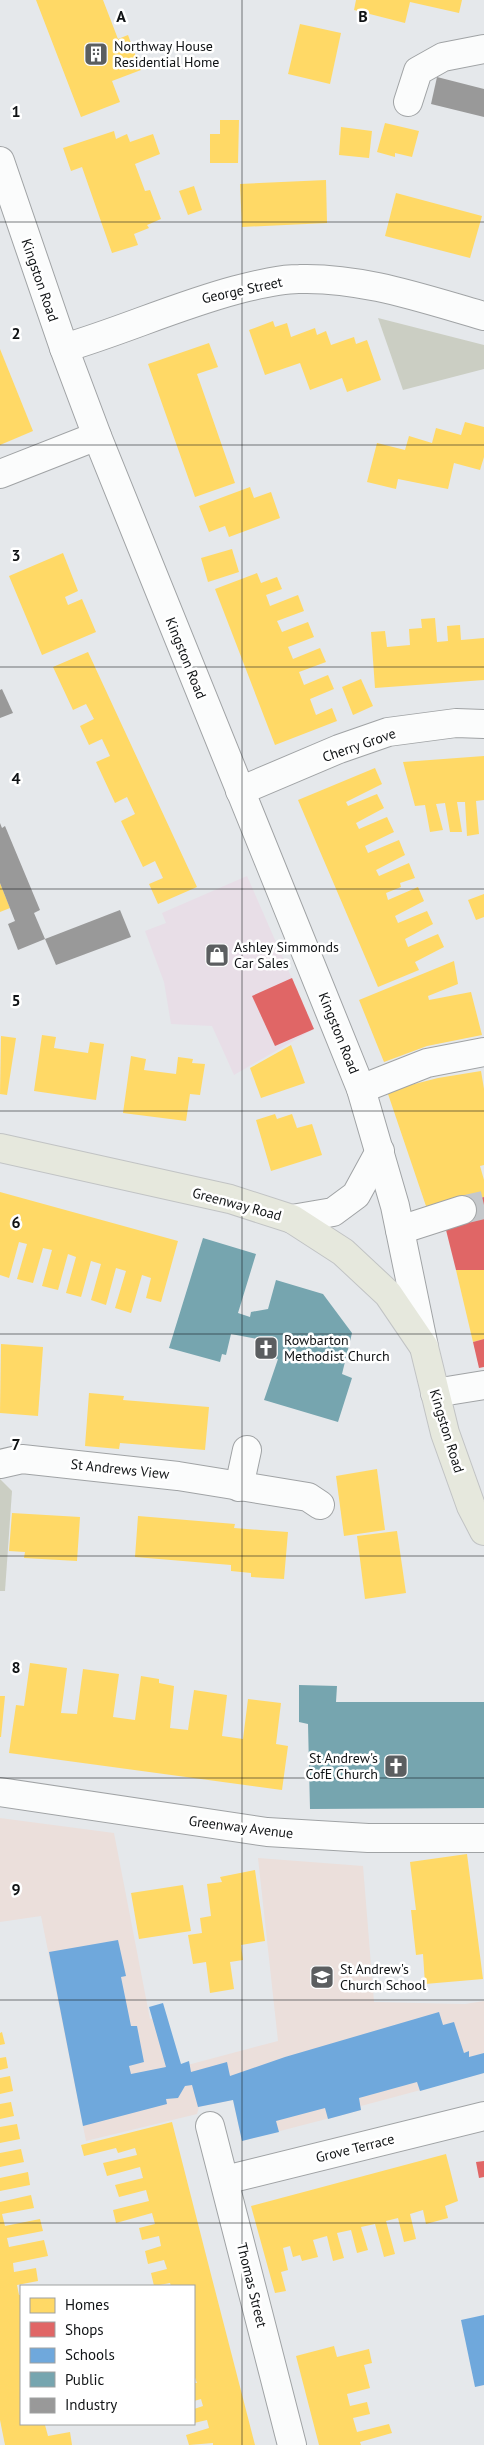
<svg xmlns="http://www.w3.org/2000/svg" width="484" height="2445" font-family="'PT Sans',sans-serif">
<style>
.commercial{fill:#e8dee7}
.education{fill:#ebdfdb}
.green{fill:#cbcec3}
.homes{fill:#ffd966}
.shops{fill:#e06666}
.schools{fill:#6fa8dc}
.public{fill:#76a5af}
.industry{fill:#999}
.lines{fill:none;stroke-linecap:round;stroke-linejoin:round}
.minor-tunnel{stroke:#c5c8cb;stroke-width:28;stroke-dasharray:28 14;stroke-linecap:butt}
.minor-casing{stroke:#a0a3a5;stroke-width:30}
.major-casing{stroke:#c1c3c4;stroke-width:30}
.minor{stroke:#fbfcfc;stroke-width:28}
.major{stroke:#e6e8dd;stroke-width:28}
.grid{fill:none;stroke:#101315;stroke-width:1;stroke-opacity:0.55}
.labels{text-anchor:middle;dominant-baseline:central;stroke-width:5;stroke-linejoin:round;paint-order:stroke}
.poi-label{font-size:14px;fill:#101315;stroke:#fff;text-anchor:start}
.street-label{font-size:14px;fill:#101315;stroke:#fff}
.grid-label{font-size:16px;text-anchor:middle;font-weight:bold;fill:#101315;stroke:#fff;stroke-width:5;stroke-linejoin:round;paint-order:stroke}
</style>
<rect width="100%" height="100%" fill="#e5e8eb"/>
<polygon class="commercial" points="247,876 314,1029 234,1075 212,1026 171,1024 164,982 145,931 166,923 162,913"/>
<polygon class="education" points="0,1818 114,1833 150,2019 166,2015 180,2067 278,2041 258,1858 363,1866 374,2002 465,2004 484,2001 484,2073 361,2106 361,2110 242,2141 233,2100 199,2107 197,2114 86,2141 41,1916 0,1922"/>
<g class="green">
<polygon points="378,318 484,345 484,369 403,390"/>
<polygon points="0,1479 12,1491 5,1591 0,1591"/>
</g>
<g class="homes">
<polygon points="36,0 103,0 118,39 128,35 141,70 112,81 120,102 81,117"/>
<polygon points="356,0 462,0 459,13 410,2 405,23 354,10"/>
<polygon points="300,24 341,33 330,84 288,74"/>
<polygon points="220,120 239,120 238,163 210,163 210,134 220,134"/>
<polygon points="385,123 419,131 412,157 395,153 395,157 377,152"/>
<polygon points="341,127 372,131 369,158 339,155"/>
<polygon points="114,131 116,139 127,134 130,142 153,134 160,154 135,164 145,191 150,190 161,219 147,225 149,228 134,234 138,245 112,253 82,167 71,171 63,148"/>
<polygon points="326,180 327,223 242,227 240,184"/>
<polygon points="194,186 202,210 188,215 179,191"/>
<polygon points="396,193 482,216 470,258 385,236"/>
<polygon points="273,321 275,327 287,323 291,337 315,328 317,335 326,331 331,345 354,337 356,344 367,340 381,380 347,392 342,378 310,390 300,363 265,375 249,330"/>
<polygon points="209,343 218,367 197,374 235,483 195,497 148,364"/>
<polygon points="0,349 33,431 0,445"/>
<polygon points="465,422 484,427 484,457 480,470 454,463 448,489 398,479 396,489 367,482 377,443 405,450 409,436 432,443 436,428 461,435"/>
<polygon points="250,487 254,498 271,492 280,518 229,537 225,526 209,532 199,506"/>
<polygon points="232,549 239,572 208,582 201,558"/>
<polygon points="63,553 78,591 65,597 68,605 82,599 96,632 42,655 9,576"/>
<polygon points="257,573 261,583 277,577 282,589 266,595 270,606 298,595 304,611 277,621 282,632 308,622 314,637 288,647 293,659 320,648 326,662 299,672 304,685 328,675 334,689 310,699 316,715 332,708 337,721 275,745 215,589"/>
<polygon points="435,618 437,642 448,641 447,626 460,625 461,640 484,638 484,680 375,688 371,632 385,631 387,647 410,645 409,629 422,628 421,619"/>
<polygon points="88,652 197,887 158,904 149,884 163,878 155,861 143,867 121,821 135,814 127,797 115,803 96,762 110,756 102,739 89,745 80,726 94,719 86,704 73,710 53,667"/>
<polygon points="361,679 373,706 353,715 342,687"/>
<polygon points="484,756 484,800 476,801 479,834 467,836 465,802 457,802 462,832 450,832 445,803 436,804 443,830 430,832 425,805 415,806 403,762"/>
<polygon points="375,768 382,784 346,802 348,806 377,794 384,808 356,823 359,829 387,817 394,832 365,846 368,853 399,840 405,855 376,870 379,876 409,863 415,878 400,883 401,887 386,893 388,900 418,887 424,901 395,916 398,923 427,911 433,924 405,939 408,947 438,934 444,947 415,962 419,970 378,987 298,800"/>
<polygon points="0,883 10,908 0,912"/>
<polygon points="484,894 484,917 476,920 468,900"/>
<polygon points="454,961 458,984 428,996 429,1000 471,992 482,1035 427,1046 384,1062 359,1000"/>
<polygon points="42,1035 56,1037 54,1048 88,1053 90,1042 104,1044 96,1100 34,1091"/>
<polygon points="1,1036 16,1038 7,1095 0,1094"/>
<polygon points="291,1045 305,1083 261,1098 250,1068"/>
<polygon points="131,1056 146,1059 144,1070 176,1074 178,1057 193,1059 192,1063 205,1064 200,1095 190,1094 186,1121 123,1113"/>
<polygon points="481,1071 484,1089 484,1165 480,1166 484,1180 484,1197 428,1212 387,1091 438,1078"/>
<polygon points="275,1114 277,1119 292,1114 297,1128 312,1124 322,1155 271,1171 256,1120"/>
<polygon points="0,1192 178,1241 161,1302 146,1298 151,1278 142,1275 131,1313 115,1308 126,1271 116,1268 106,1305 91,1300 101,1264 91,1261 81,1297 66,1293 76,1257 68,1254 58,1290 42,1286 52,1250 43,1248 33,1283 17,1279 27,1244 19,1242 9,1278 0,1275"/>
<polygon points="456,1270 484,1270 484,1339 473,1342"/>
<polygon points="1,1344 43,1347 38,1416 0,1413"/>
<polygon points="89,1393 124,1396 123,1400 209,1407 205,1450 120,1443 119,1449 85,1446"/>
<polygon points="377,1469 385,1530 344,1536 336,1476"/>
<polygon points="12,1513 80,1517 77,1561 24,1558 25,1552 9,1551"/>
<polygon points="138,1516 235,1524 234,1528 288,1532 284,1579 251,1577 251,1573 231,1571 231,1565 135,1557"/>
<polygon points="397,1531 406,1593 365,1599 357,1536"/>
<polygon points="30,1663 67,1668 61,1713 77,1714 83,1669 119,1674 113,1717 135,1720 141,1676 159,1679 159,1683 174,1686 170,1728 188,1730 194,1690 227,1695 222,1736 243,1739 248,1699 281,1703 276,1744 288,1746 282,1790 9,1753 16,1705 24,1706"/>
<polygon points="0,1696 5,1696 1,1737 0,1737"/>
<polygon points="467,1854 483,1979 425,1984 423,1954 416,1955 411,1910 416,1910 410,1862"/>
<polygon points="255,1870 265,1941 241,1945 243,1960 230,1962 234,1989 210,1993 206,1962 193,1964 188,1935 202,1933 200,1918 211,1916 207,1884 222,1882 220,1877"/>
<polygon points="183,1885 191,1931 139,1939 131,1893"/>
<polygon points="2,2032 5,2044 0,2045 0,2033"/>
<polygon points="6,2057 8,2068 0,2070 0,2058"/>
<polygon points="10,2076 13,2091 0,2094 0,2078"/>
<polygon points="11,2102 14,2116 0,2119 0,2104"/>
<polygon points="172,2122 207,2259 255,2445 213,2445 213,2443 189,2445 186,2435 209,2428 207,2420 194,2423 194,2409 203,2406 201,2399 194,2401 194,2383 197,2383 194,2375 194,2286 171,2286 170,2283 154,2286 151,2273 167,2269 164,2260 148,2264 145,2251 161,2246 159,2236 142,2240 139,2228 155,2224 152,2213 116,2223 113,2210 149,2201 146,2190 119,2197 115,2185 143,2178 140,2167 107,2176 103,2163 137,2155 135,2148 118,2153 116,2148 84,2156 81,2145"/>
<polygon points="17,2124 20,2139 0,2143 0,2127"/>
<polygon points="21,2149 24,2162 0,2167 0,2153"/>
<polygon points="446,2154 458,2201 445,2206 448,2218 426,2224 423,2210 410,2214 416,2239 404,2242 398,2218 386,2221 395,2254 384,2257 375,2224 361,2227 368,2250 357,2253 351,2230 337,2233 344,2258 333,2261 327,2236 313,2240 318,2257 302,2261 300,2255 293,2257 290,2246 283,2248 288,2270 281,2272 286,2291 275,2293 251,2206"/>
<polygon points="28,2172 30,2185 0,2191 0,2178"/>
<polygon points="31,2195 34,2208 2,2214 5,2226 40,2219 43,2231 7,2238 9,2247 44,2240 48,2256 13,2263 14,2272 36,2268 38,2281 17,2285 19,2295 21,2295 21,2424 49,2424 45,2425 48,2436 70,2432 72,2445 5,2445 0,2420 0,2202"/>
<polygon points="334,2346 337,2357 369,2349 372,2363 364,2365 370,2388 347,2394 350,2406 367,2402 370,2414 353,2418 357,2432 389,2424 392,2433 360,2442 361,2445 319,2445 296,2356"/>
</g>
<g class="shops">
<polygon points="292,978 314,1029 275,1046 252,996"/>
<polygon points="484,1197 484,1270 456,1270 444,1222 460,1203"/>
<polygon points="484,1339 484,1367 479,1368 473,1342"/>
<polygon points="484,2161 484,2177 479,2178 476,2162"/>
</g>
<g class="schools">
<polygon points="118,1940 126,1976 121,1977 131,2026 137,2026 144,2062 129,2066 131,2074 166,2067 149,2007 163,2003 181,2064 189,2061 191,2072 227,2062 230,2076 285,2057 439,2012 443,2025 454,2022 464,2053 469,2051 469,2057 484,2053 484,2073 420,2091 417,2082 359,2098 361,2110 328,2119 325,2108 276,2121 279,2132 242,2141 233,2100 198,2107 192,2085 185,2086 178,2098 166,2099 167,2104 83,2126 49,1952"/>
<polygon points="484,2315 484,2385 475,2387 461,2320"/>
</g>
<g class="public">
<polygon points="203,1238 256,1254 238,1313 250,1317 251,1312 268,1309 276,1280 323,1294 352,1333 342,1374 352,1378 338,1422 264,1400 278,1359 258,1354 262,1340 231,1334 226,1355 222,1354 220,1362 169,1348"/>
<polygon points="299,1685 337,1686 336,1702 484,1702 484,1808 310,1809 308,1724 299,1722"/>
</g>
<g class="industry">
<polygon points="437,77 484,89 484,117 431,104"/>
<polygon points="2,689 13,713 0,718 0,690"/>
<polygon points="0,823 2,828 5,826 40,910 34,913 45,939 18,950 8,924 15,921 0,883"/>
<polygon points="120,910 131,937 56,965 45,939"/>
</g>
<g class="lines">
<polyline class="minor-tunnel" points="462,1210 484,1205"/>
<g class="minor-casing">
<g id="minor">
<polyline points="408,102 418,71 443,57 484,49"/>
<polyline points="0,161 64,348 97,436 361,1089 395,1206 424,1347"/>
<path d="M 64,348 C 122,331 176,306 236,290 C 256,285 278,279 299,279 C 362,277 424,299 484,316"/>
<polyline points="0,474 97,436"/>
<polyline points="240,791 339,749 388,732 456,723 484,724"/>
<polyline points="361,1089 427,1063 484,1052"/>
<polyline points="292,1219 333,1212 356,1195 380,1151"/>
<polyline points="400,1230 462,1210"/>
<polyline points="435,1393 484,1385"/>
<polyline points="0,1464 22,1459 178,1476 308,1497 320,1505"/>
<polyline points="239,1487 247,1450"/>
<polyline points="0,1792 267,1832 368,1838 484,1838"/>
<polyline points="210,2126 292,2445"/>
<polyline points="225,2180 484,2116"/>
</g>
</g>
<g class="major-casing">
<polyline id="major" points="0,1148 230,1199 292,1219 343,1252 388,1294 424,1347 445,1433 471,1506 484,1531"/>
</g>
<use href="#minor" class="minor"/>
<use href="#major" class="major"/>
</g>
<path class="grid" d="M 242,0 L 242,2445M 0,222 L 484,222M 0,445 L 484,445M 0,667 L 484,667M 0,889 L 484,889M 0,1111 L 484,1111M 0,1334 L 484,1334M 0,1556 L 484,1556M 0,1778 L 484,1778M 0,2000 L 484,2000M 0,2223 L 484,2223"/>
<defs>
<g id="building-square" transform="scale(1.25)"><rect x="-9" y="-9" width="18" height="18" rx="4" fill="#5b5e60" stroke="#fff"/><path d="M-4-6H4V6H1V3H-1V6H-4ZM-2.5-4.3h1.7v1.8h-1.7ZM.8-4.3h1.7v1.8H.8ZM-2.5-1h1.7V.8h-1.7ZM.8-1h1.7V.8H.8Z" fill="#fff"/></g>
<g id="shop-square" transform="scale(1.25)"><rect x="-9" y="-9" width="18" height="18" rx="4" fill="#5b5e60" stroke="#fff"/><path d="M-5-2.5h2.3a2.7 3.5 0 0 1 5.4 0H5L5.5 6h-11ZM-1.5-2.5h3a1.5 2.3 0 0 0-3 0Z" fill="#fff"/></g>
<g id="church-square" transform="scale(1.25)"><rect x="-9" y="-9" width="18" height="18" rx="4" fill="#5b5e60" stroke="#fff"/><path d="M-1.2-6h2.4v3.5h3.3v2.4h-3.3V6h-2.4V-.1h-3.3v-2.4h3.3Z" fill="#fff"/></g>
<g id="school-square" transform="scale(1.25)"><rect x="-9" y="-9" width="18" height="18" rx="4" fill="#5b5e60" stroke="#fff"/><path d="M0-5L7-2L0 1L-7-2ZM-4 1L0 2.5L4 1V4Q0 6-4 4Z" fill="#fff"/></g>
</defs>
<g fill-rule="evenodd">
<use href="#building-square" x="96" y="54"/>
<use href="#shop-square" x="217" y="955"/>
<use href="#church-square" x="266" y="1348"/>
<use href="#church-square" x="396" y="1766"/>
<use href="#school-square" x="322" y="1977"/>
</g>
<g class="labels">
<g class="poi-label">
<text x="114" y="46">Northway House<tspan x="114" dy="16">Residential Home</tspan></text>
<text x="234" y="947">Ashley Simmonds<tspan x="234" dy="16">Car Sales</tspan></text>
<text x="284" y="1340">Rowbarton<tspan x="284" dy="16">Methodist Church</tspan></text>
<text x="378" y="1758" text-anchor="end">St Andrew's<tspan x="378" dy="16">CofE Church</tspan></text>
<text x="340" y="1969">St Andrew's<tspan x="340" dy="16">Church School</tspan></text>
</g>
<g class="street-label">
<text transform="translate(40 280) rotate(71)">Kingston Road</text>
<text transform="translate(242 290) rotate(-12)">George Street</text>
<text transform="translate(186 658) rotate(68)">Kingston Road</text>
<text transform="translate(359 745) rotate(-19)">Cherry Grove</text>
<text transform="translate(339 1033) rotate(68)">Kingston Road</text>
<text transform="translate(237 1204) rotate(15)">Greenway Road</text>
<text transform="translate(447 1431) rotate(73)">Kingston Road</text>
<text transform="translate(120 1469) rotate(6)">St Andrews View</text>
<text transform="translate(241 1827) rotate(7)">Greenway Avenue</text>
<text transform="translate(355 2148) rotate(-14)">Grove Terrace</text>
<text transform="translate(252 2285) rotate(76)">Thomas Street</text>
</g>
</g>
<g class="grid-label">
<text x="121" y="22">A</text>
<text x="363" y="22">B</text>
<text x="16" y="117">1</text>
<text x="16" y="339">2</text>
<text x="16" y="561">3</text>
<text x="16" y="784">4</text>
<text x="16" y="1006">5</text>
<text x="16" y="1228">6</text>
<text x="16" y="1450">7</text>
<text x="16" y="1673">8</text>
<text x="16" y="1895">9</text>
</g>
<rect x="20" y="2285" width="175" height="140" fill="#ffffff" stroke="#9fa1a1"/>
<rect x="30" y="2298" width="25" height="15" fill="#ffd966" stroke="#9fa1a1"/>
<text x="65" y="2310" font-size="15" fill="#101315">Homes</text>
<rect x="30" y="2322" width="25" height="15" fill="#e06666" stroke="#9fa1a1"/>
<text x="65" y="2335" font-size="15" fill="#101315">Shops</text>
<rect x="30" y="2348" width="25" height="15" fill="#6fa8dc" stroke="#9fa1a1"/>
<text x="65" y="2360" font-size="15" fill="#101315">Schools</text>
<rect x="30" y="2372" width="25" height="15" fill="#76a5af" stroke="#9fa1a1"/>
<text x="65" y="2385" font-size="15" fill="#101315">Public</text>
<rect x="30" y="2398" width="25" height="15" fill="#999999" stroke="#9fa1a1"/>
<text x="65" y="2410" font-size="15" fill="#101315">Industry</text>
</svg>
